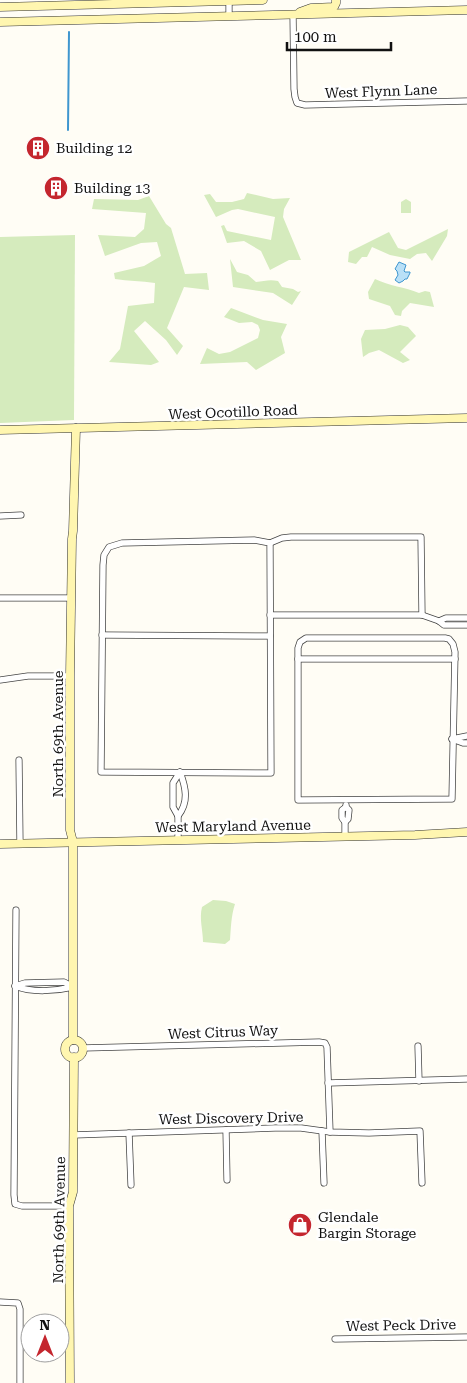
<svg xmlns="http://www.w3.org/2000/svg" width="467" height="1383" font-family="'Roboto Serif',serif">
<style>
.green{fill:#d5ebbd}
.water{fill:#b9e0f7;stroke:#3f96cf}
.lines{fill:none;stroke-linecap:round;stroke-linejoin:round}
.stream{stroke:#3f96cf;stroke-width:2}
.street-casing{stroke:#444;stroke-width:7}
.secondary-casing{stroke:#333;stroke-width:9}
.street{stroke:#fff;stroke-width:5.5}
.secondary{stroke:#fff6b0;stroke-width:8}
.labels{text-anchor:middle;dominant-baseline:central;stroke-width:5;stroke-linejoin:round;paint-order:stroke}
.street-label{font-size:14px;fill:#111;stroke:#fff}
.poi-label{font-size:14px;fill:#111;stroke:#fff;text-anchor:start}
</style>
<rect width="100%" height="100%" fill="#fffdf5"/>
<g class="green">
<polygon points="247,193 273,199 290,198 284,209 283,217 301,260 289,260 270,270 261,251 244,241 227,243 221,226 224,225 227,231 271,240 275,217 238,209 232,210 216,217 204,195 210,194 216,202 232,202 244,199"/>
<path d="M 149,196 L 166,224 L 171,228 L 185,274 L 207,273 L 209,290 L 184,287 L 167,328 L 183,346 L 177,355 L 166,340 L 145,321 L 134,331 L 159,362 L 151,365 L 109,362 L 120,349 L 128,306 L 154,303 L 155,283 C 141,281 128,281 115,279 L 114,273 L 144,266 L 161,256 L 157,242 L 141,243 L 105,256 L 98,235 L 135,237 L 144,229 L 146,213 L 92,209 L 94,199 L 138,200 Z"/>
<polygon points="406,199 411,202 411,213 401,213 401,202"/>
<polygon points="448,229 447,236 432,261 426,253 417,254 410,259 390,255 372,247 367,257 362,257 356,264 348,262 349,252 389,232 398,248 406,250"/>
<polygon points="75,235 74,420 0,423 0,237"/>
<path d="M 230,259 L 237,272 L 248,275 L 256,282 C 264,281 270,279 278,281 L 282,287 L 293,289 L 298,292 L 301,291 L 292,305 L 273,293 L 233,287 Z"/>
<path d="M 375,279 C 389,286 405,287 419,293 L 425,291 L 430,292 L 434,307 L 410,303 L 402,311 L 401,316 L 395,315 L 390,306 L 369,299 L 368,292 Z"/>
<polygon points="231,308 263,320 287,324 281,337 285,353 256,370 247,362 200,364 207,348 219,354 230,352 258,338 260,330 258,325 252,322 239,323 224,317"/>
<polygon points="400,325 408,327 416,336 400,352 410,360 403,363 379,350 369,353 363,357 361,339 365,330 385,329"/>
<path d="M 213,900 L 226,901 L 235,904 C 231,916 231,928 230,940 L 225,944 L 203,942 C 203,930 199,919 202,907 Z"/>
</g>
<polygon class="water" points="399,262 406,265 404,271 405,272 410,272 410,273 407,279 405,279 403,281 399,283 395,280 398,275 397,271 395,269"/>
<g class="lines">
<polyline class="stream" points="68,130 69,32"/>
<g class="street-casing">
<g id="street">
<polyline points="229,0 229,16"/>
<polyline points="293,14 294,89 295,97 297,103 305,105 467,101"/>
<polyline points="0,516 21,515"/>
<polygon points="254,540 270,543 271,773 101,772 103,565 104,555 109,547 122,543"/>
<polyline points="270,543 282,538 291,537 421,537 422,615"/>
<polyline points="0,598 71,598"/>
<polyline points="270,615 422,615 439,621 444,625 467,625"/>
<polyline points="439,621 446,618 467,618"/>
<polyline points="102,635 270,636"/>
<polygon points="306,638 445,638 449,639 453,644 455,652 452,799 298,800 298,648 300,642"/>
<polyline points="298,659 455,659"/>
<polyline points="0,680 28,676 70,676"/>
<polyline points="452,739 463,743 467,743"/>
<polyline points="452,739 467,736"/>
<polyline points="19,760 20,844"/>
<path d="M 178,816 C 189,802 186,788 180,772"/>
<polyline points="345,822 348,819 349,810 346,807 346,805"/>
<polyline points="345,836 345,822 342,818 342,810 346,807"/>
<polyline points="178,840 178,816 173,807 173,783 180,772"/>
<polyline points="16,910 14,1195 15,1204 22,1206 69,1206"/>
<polyline points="15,986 25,983 64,982 73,987"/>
<path d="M 15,986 C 32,993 56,991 73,987"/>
<polyline points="418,1046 419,1081"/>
<polyline points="83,1048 319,1042 325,1043 327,1047 330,1132"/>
<polyline points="328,1083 467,1079"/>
<polyline points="226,1130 227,1180"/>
<polyline points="322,1131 324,1183"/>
<polyline points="129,1133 131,1185"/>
<polyline points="73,1135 275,1128 301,1128 330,1132 369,1133 420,1131 422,1183"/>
<polyline points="0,1302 18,1303 20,1309 20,1383"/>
<polyline points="335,1339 467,1337"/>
</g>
</g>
<g class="secondary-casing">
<g id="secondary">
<polyline points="0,7 263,0"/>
<polyline points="300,12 311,8 334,7 336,3 336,0"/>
<polyline points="0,22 467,10"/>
<polyline points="0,430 467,418"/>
<polyline points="0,844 415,835 467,832"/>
<polyline points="73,1040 73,842 70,830 70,676 72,539 73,531 76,428"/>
<circle cx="74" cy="1049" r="9"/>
<polyline points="70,1383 69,1206 73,1192 74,1057"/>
</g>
</g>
<use href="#street" class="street"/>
<use href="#secondary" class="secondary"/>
</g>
<defs>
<g id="building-disc" transform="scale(1.25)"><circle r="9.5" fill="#c4262e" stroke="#fff"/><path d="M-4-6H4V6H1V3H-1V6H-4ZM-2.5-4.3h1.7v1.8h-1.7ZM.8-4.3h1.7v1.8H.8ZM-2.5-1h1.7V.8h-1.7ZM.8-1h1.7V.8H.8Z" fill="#fff"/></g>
<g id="shop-disc" transform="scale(1.25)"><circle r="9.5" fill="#c4262e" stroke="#fff"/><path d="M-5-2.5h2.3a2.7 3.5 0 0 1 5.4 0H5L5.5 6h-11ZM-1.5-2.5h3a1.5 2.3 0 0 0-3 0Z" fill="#fff"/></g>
</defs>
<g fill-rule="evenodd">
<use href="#building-disc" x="38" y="148"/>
<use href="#building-disc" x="56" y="188"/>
<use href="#shop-disc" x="300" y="1225"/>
</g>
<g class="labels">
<g class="street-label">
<text transform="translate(381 91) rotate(-2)">West Flynn Lane</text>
<text transform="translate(233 412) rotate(-2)">West Ocotillo Road</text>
<text transform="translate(58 734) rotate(-90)">North 69th Avenue</text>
<text transform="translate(233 826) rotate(-1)">West Maryland Avenue</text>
<text transform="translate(223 1032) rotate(-2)">West Citrus Way</text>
<text transform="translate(231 1118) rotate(-1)">West Discovery Drive</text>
<text transform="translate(59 1220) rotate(-89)">North 69th Avenue</text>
<text transform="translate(401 1325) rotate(-1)">West Peck Drive</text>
</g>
<g class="poi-label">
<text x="56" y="148">Building 12</text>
<text x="74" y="188">Building 13</text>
<text x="318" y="1217">Glendale<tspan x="318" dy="16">Bargin Storage</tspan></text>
</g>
</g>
<g transform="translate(45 1338)"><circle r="24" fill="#ffffff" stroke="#a0a0a0"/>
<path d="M0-4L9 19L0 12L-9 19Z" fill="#c4262e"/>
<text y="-8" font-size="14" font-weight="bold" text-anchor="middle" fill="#111111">N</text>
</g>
<path d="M287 42v8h104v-8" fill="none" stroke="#111111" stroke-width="2.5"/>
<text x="294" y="42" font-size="15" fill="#111111" stroke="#ffffff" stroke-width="4" paint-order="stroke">100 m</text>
</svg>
